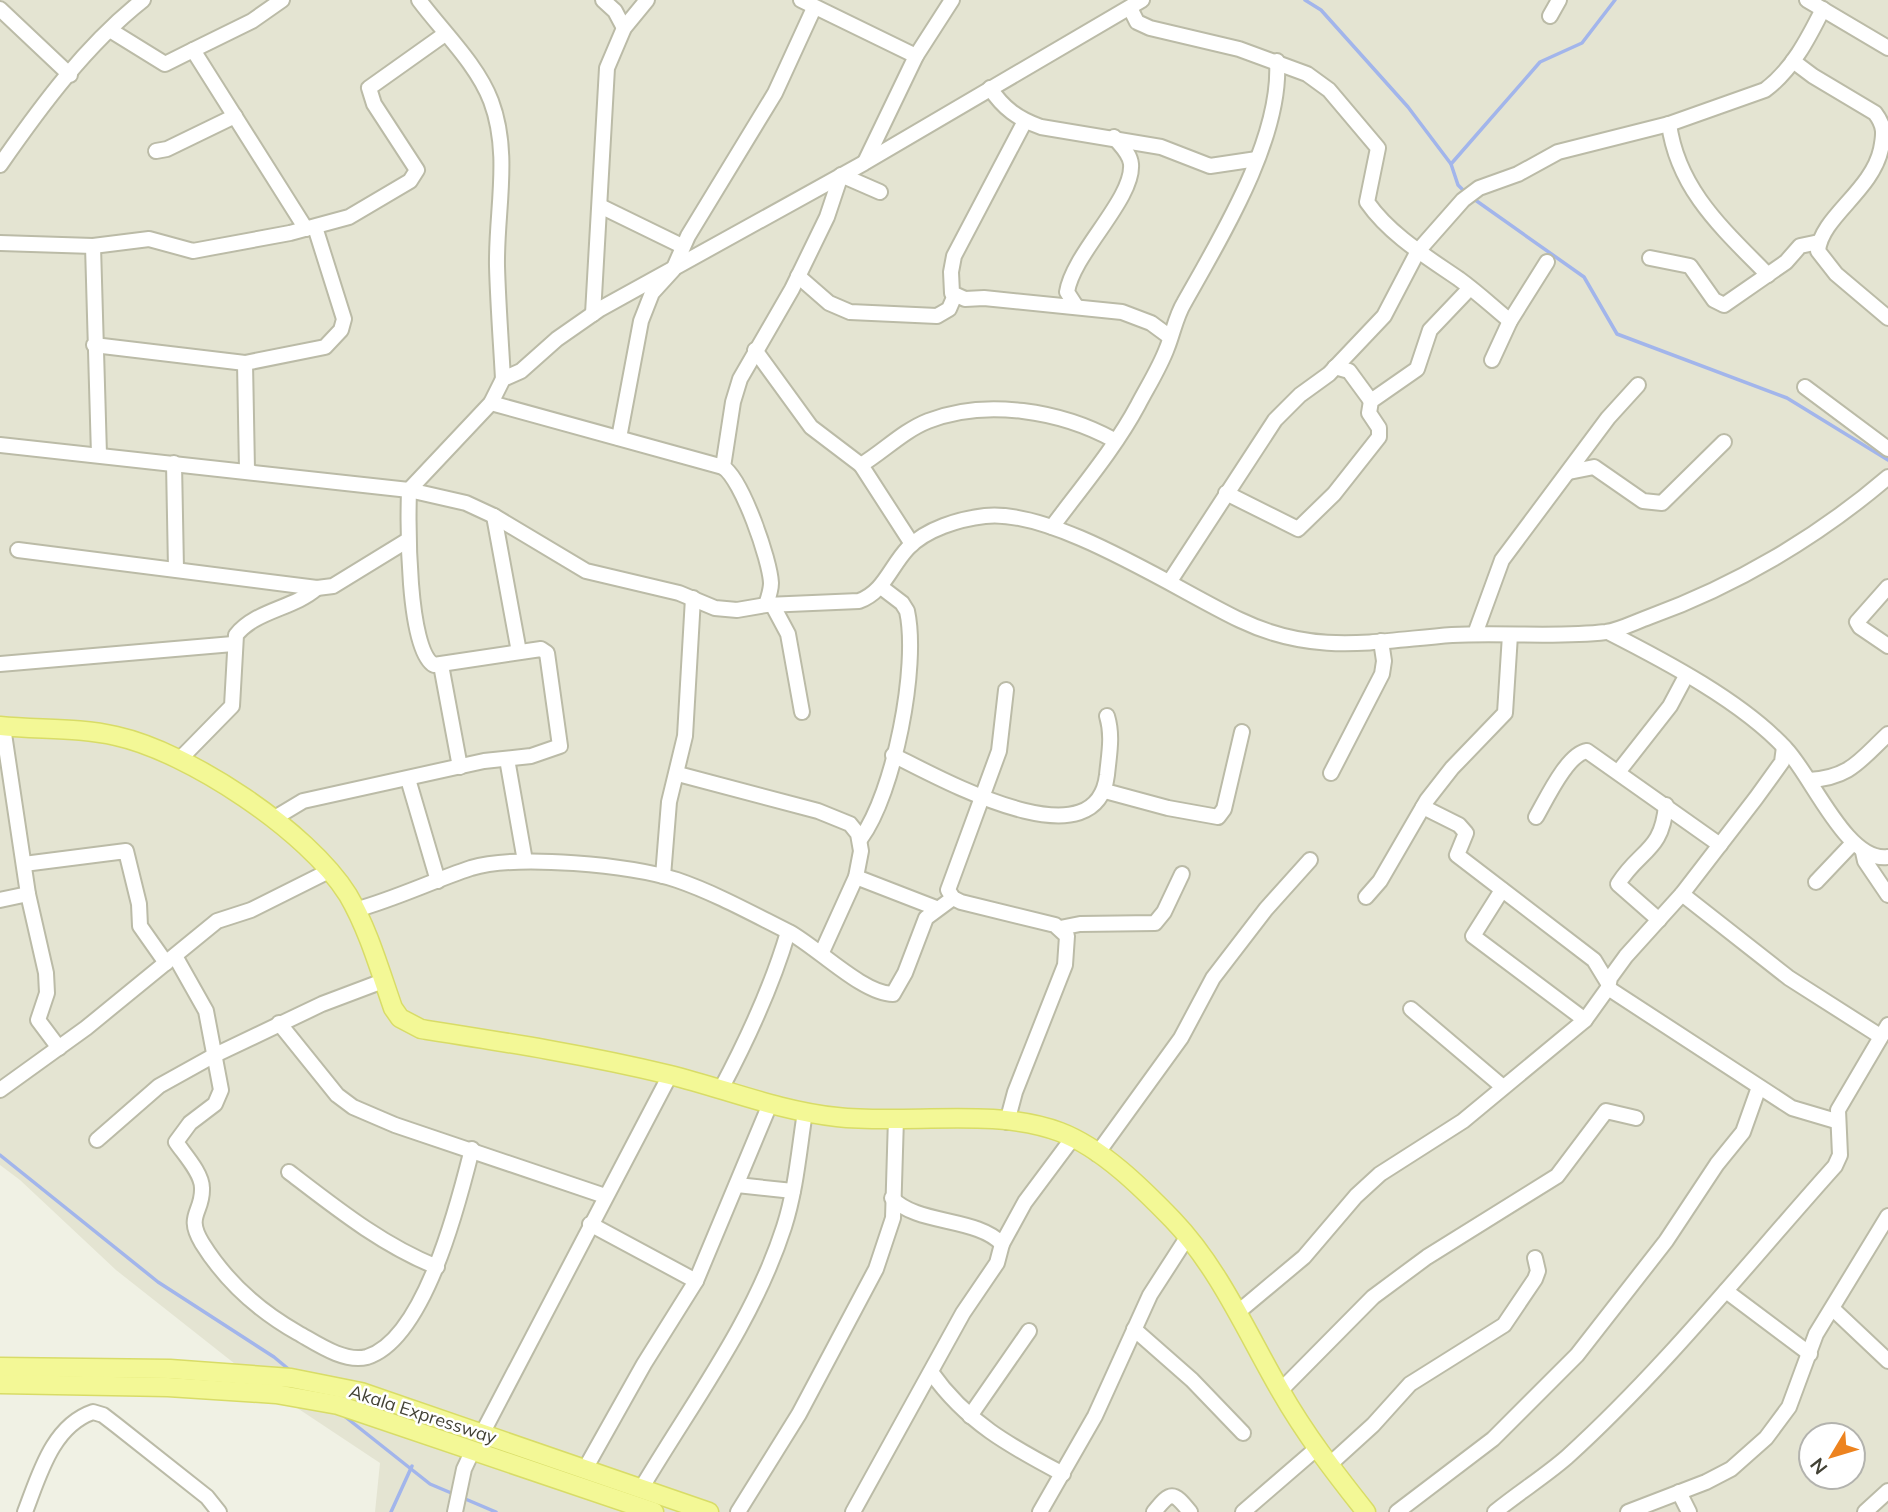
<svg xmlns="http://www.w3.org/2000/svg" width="1888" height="1512" font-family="Mulish,sans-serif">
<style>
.residential{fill:#e4e4d2;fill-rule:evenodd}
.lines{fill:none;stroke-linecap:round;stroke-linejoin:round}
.stream{stroke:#a2b5eb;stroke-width:3.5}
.minor-casing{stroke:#bbbba7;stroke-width:18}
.major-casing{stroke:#d8dc67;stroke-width:21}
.minor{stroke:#fff;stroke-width:14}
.major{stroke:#f3f896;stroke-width:18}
.labels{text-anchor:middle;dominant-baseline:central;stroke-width:5;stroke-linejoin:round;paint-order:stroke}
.street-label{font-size:18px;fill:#424134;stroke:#fff}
</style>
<rect width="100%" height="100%" fill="#f0f1e4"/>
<path class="residential" d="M 0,0 L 1888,0 L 1888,1512 L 375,1512 L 380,1463 L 258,1382 L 116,1270 L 20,1180 L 0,1165 ZM 1811,1435 L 1853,1435 L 1853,1477 L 1811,1477 Z"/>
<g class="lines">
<g class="stream">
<polyline points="1305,0 1321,10 1408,107 1451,164 1458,185 1465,192"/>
<polyline points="1451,164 1540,62 1582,43 1615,0"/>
<polyline points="1471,197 1584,277 1617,334 1787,398 1888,460"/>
<polyline points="0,1155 158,1282 274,1357 292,1372"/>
<polyline points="343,1415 430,1484 456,1495"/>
<polyline points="463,1498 496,1512"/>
<polyline points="391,1512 412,1466"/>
</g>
<g class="minor-casing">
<g id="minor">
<path d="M 419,0 C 442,31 477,64 491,101 C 511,154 496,211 497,266 C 498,304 501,342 503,379"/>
<polyline points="603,0 615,11 624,28"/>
<polyline points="801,0 916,56"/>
<polyline points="1807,0 1888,48"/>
<path d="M 1130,8 L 1137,22 L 1150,28 L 1239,49 L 1307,74 L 1329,90 L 1378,148 L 1367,202 C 1390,235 1427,257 1459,279 C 1477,292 1493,307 1510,321"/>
<polyline points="0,9 70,75"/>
<polyline points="1550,16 1559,0"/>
<polyline points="110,30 165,64 193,50 306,229"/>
<polyline points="193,50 252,21 282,0"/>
<path d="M 1793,61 L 1813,76 L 1875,113 C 1885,126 1884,134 1881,149 C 1872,191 1821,217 1818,251 L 1836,274 L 1888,318"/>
<path d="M 990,88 C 1003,108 1018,119 1041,127 L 1161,147 L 1210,166 L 1257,159"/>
<polyline points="1025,121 954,256 951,272 952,293 965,299 984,298 1122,312 1151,323 1170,337"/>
<path d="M 1669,124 C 1678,190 1723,229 1768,275"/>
<polyline points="156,151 167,149 235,116"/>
<polyline points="865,162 916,56 952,0"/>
<path d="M 0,165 C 41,106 86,45 143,0"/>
<polyline points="600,206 682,246"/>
<polyline points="0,243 93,246 149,239 193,251 290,233 349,217 410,181 417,170 374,104 369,88 445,34"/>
<polyline points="93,246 99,455"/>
<polyline points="1650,258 1690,266 1714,300 1724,305 1786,262 1800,246 1819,242"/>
<polyline points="798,276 829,303 850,312 937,316 949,309 955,295"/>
<path d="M 1076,306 L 1067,292 C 1073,253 1134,199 1131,164 C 1130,153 1120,145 1114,137"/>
<polyline points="593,314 607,68 624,28 647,0"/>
<polyline points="94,345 245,363 325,347 341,330 344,319 315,227"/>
<polyline points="755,350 811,427 861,465"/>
<polyline points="1492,360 1510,321 1547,262"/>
<polyline points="245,363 247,470"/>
<polyline points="1335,367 1349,371 1371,401"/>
<polyline points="1805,387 1888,449"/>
<polyline points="491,403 723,467"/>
<polyline points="619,438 641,321 652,293 673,270 688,236 775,93 814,8"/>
<path d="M 0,445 L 409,490 L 466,503 L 494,516 L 586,571 L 679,593 L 715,608 L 737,610 L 766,605 L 859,601 C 884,592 890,567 908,548 C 926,529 959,519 985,516 C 1053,508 1177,590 1240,620 C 1315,656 1374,641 1452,635 C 1503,632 1555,638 1606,632 C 1620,630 1635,622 1649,617 C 1735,586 1818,537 1888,477"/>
<polyline points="174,463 176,569"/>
<polyline points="1569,472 1594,467 1643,501 1662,503 1724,442"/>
<polyline points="1226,493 1298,529 1334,494 1379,437 1379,428 1369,413 1371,401 1417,369 1430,330 1470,288"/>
<polyline points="494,516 519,652"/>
<path d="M 1052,527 C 1081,488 1115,448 1138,405 C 1148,386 1160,367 1167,348 C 1173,333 1176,316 1184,303 C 1221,237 1282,138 1277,61"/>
<path d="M 912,544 L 861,465 C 884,451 903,431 928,421 C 986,398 1061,411 1114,440"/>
<polyline points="18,550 317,588 333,586 408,540"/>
<path d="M 1170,581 L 1275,420 L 1300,395 L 1329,374 L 1384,316 L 1418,251 L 1463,200 L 1479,188 L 1518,174 L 1558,152 L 1669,124 L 1765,90 C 1792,70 1808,39 1823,9"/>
<polyline points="1888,587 1857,622 1860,627 1888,646"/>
<path d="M 766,605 C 768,599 771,590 771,583 C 770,560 742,479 723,467 L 733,402 L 740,379 L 792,289 L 827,217 L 841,175 L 880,192"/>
<polyline points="773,606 788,634 802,712"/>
<path d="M 1608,632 C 1665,661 1743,702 1786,749 C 1812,776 1847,863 1888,857"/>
<polyline points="1475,634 1502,560 1608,418 1638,385"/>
<polyline points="0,664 233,644"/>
<polyline points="441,665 460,767"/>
<polyline points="1006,690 999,751 948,890 953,898 961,902 1055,925 1067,936 1065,965 1015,1092 1007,1122"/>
<polyline points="3,727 28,894 46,973 47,993 38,1020 59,1048"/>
<path d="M 893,755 C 936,776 1096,867 1107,775 C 1109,754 1113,736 1107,716"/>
<path d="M 181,758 L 232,706 L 236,635 C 256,610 293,609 317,588"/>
<polyline points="507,759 525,861"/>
<polyline points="1619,771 1670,706 1686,676"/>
<polyline points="1331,773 1382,674 1384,661 1381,641"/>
<polyline points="678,774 818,811 850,824 858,834 861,851 856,877 822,952"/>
<polyline points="408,779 438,881"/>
<path d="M 1809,780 C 1850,778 1860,760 1888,734"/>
<polyline points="1105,791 1168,808 1218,817 1224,809 1242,732"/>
<polyline points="1423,807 1459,825 1466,833 1457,855 1594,960 1608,983"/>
<path d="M 1536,817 C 1546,800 1567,754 1587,751 L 1720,845"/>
<path d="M 273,819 L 303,801 L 484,761 L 531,756 L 560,746 L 547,653 L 541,649 L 434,665 C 407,650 408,522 409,490 L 491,403 L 503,379 L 521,371 L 557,339 L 600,309 L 864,163 L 1142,0"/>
<path d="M 861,838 C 894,793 919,666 907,611 L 902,603 L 881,587"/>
<polyline points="1863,852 1865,861 1888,895"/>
<polyline points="24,864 126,851 139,904 140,926 166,963"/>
<polyline points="663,876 669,802 685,736 693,598"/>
<polyline points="856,877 936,908"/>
<polyline points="1816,882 1853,843"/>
<polyline points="1502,890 1473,936 1585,1020"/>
<polyline points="1682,894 1789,978 1880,1036"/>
<polyline points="1366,897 1380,881 1427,800 1452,768 1505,713 1510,635"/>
<polyline points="0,900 28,894"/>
<path d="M 355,910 C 395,899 432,881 471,868 C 518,854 630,865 677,880 C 715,893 753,914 789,932 C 817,947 863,994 893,994 L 905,973 L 926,918 L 953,898"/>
<path d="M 1659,920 L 1618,884 C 1640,849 1662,852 1666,805"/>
<polyline points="1060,928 1080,924 1155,923 1164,912 1182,874"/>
<path d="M 175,956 L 206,1011 L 221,1090 L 215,1104 L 190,1123 L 176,1142 C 184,1154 202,1173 202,1188 C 203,1213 185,1215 202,1243 C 225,1280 259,1311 298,1333 C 316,1343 344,1363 367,1357 C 425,1339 459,1201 472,1149"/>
<polyline points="1608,988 1792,1108 1836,1121"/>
<polyline points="1411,1009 1503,1087"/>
<polyline points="279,1023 337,1095 353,1107 395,1125 605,1196"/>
<path d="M 721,1089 C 748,1038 772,987 788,932"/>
<polyline points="0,1090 86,1028 217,921 251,910 329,871"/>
<polyline points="97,1140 159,1086 213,1056 322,1004 383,981"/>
<polyline points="1097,1154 1181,1038 1213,978 1266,909 1310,860"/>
<path d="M 289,1172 C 336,1208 382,1245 437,1267"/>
<polyline points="737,1185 793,1191"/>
<path d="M 892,1198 C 917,1225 977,1217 1002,1244"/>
<polyline points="590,1224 696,1281"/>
<polyline points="1726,1291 1810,1354"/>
<polyline points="1833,1309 1888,1361"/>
<polyline points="1237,1313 1304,1257 1356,1196 1380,1174 1463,1121 1585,1020 1608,988 1610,978 1626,956 1682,894 1756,798 1782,762 1784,747"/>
<polyline points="1134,1329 1192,1380 1243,1433"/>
<path d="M 931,1372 C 966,1422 1010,1446 1063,1474"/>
<polyline points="1280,1391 1373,1297 1427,1257 1557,1176 1606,1111 1636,1118"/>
<polyline points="970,1416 1029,1331"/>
<polyline points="483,1432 670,1075"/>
<polyline points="1329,1465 1373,1425 1410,1384 1504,1325 1535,1279 1538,1271 1535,1258"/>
<polyline points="585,1469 644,1364 696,1281 770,1104"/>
<path d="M 641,1489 C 692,1403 753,1323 784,1227 C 796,1190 799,1150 805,1112"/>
<polyline points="1679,1492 1689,1512"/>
<path d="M 25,1512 C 39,1476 52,1426 93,1412 L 103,1415 L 116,1425 L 207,1497 L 219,1512"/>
<polyline points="455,1512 464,1469 473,1450"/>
<polyline points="738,1512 799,1414 876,1269 893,1218 896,1118"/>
<polyline points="853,1512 963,1313 997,1263 1002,1244 1025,1202 1072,1139"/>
<polyline points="1040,1512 1095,1416 1150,1295 1188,1236"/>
<path d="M 1154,1512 C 1171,1491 1173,1491 1190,1512"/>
<polyline points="1243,1512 1316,1449"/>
<polyline points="1397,1512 1493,1439 1577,1355 1666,1241 1717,1164 1743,1132 1759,1087"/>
<path d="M 1495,1512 C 1518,1493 1544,1477 1567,1457 C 1665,1368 1747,1264 1835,1166 L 1840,1155 L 1838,1110 L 1888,1025"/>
<polyline points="1628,1512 1706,1482 1731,1469 1766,1438 1789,1407 1816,1334 1888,1216"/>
<polyline points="1865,1512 1888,1491"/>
</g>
</g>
<g class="major-casing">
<g id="major">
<path d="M 0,726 C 38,730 78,727 116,736 C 189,752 308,831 348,895 C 368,929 380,971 393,1008 L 400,1018 L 421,1029 C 504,1042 588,1055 670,1075 C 726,1089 779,1111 837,1117 C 906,1125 994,1107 1060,1132 C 1102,1148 1142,1188 1173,1220 C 1219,1268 1247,1333 1280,1390 C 1305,1434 1335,1473 1366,1512"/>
<polyline points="0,1367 170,1369 291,1378 361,1392 709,1512"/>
<polyline points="0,1384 168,1387 276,1394 338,1405 654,1512"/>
</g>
</g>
<use href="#minor" class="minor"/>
<use href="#major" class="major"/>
</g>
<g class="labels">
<g class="street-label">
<text transform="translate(423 1414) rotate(18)">Akala Expressway</text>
</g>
</g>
<g transform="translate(1832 1456) rotate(232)"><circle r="33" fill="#ffffff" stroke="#b3b3ae" stroke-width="2"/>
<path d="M0-5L12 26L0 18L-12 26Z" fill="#ed831f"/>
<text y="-10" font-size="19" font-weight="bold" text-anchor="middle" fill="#424134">N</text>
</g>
</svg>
